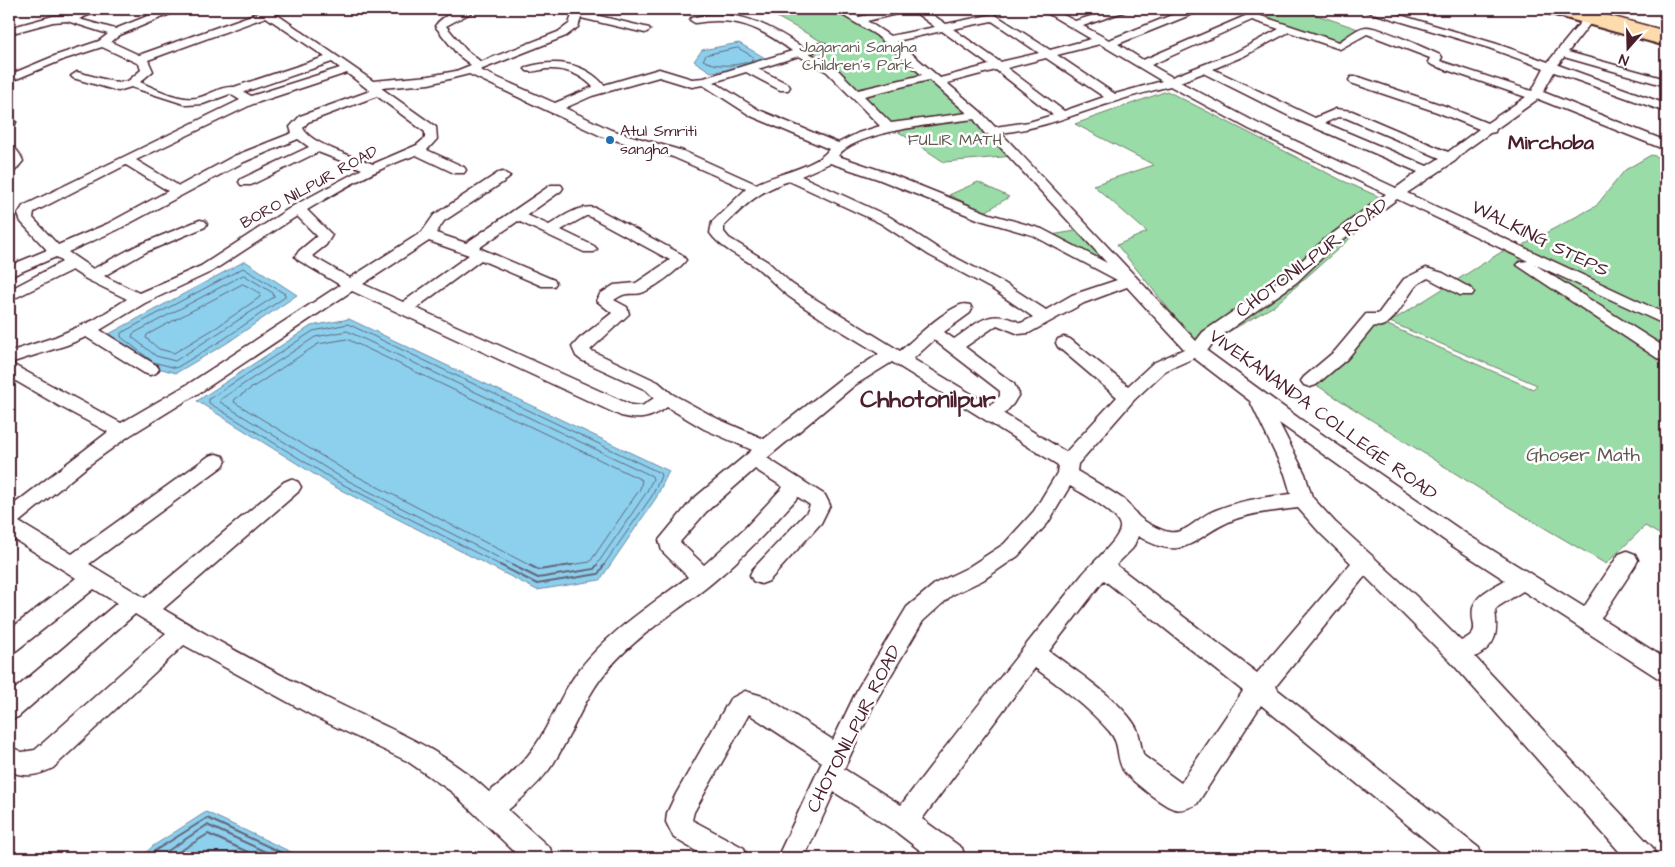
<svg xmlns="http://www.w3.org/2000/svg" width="1675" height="867" font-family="'Architects Daughter',sans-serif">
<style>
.green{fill:#99dca7;stroke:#727e69}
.water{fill:#8cd0ed;stroke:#72899f}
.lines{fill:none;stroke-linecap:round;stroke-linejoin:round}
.shore-far1{stroke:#646679;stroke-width:1}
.shore{stroke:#646679;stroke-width:2}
.minor-casing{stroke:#4a1f2b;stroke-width:3}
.major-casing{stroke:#4a1f2b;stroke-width:4}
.highway-casing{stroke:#4a1f2b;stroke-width:3}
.minor{fill:#fff;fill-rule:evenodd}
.major{fill:#fcdcac;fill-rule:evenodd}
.highway{fill:#fcdcac;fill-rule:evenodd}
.poi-dot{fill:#1f6fb2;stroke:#fff;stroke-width:2}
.labels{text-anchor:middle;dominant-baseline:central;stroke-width:5;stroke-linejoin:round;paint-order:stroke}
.far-park-label{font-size:16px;fill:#625850;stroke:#fff}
.far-poi-label{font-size:16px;fill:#4a1f2b;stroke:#fff;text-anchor:start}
.far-street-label{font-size:16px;fill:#4a1f2b;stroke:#fff}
.street-label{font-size:19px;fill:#4a1f2b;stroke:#fff}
.park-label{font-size:19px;fill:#625850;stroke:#fff}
.far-district-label{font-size:20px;font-weight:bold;fill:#4a1f2b;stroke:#fff}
.district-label{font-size:24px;font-weight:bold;fill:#4a1f2b;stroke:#fff}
</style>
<rect width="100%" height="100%" fill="#fff"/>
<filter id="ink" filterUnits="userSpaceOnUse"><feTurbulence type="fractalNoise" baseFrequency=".02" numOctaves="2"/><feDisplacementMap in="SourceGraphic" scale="10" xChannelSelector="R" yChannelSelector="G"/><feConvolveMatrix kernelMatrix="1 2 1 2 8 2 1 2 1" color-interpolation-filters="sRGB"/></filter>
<g filter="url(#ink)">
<g class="green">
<polygon points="762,9 833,9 857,20 933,78 1014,156 944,162 891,127 805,52 830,46"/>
<polygon points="1274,9 1300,9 1361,30 1338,44 1257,16"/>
<polygon points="1167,91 1341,180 1391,202 1274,306 1200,348 1117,245 1147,232 1093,185 1154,165 1075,124"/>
<polygon points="1651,155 1666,159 1666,321 1516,249 1596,206 1625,170"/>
<polygon points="978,182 1009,197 985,212 949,195"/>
<polygon points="1082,230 1118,272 1051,235"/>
<polygon points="1503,251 1666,323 1666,538 1645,526 1606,564 1502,503 1310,381 1372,318 1533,389 1537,385 1390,322"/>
</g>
<g class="water">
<polygon points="739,43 767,59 748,68 711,72 694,61 702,50"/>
<polygon points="245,261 297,295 227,343 176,373 151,366 109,334"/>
<polygon points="349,319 669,471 656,498 600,580 537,590 333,486 197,401 311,326"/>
<polygon points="206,812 293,853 301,858 140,858 153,846"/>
</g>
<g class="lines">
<g class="shore-far1">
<path d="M 738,48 L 752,56 L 753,60 C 738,66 717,68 703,60 L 706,55 Z"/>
<polygon points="244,275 273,293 274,297 175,361 156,356 132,337 133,334"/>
<polygon points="243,284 260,293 260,297 217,327 174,353 159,349 146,338 147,335"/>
<polyline points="152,361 121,337 121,333 243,268 285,294 285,297 224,339 176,368 153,362"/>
<polyline points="502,566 336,481 209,403 209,399 313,331 348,324 660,473 661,476 652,496 603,566"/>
<polyline points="515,566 339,476 220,402 221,399 315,337 347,331 652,476 653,479 646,493 596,566"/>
<polyline points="531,566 343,469 234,402 235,399 318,344 347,339 642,480 640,489 590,562 564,566"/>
</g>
<g class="shore">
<polyline points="500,565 537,584 598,574 604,565"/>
<polyline points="512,565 538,578 594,569 597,565"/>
<polyline points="529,565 539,570 572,565"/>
<polyline points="147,858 156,850 207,818 293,858"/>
<polyline points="157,858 207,825 279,858"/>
<polyline points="169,858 208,834 261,858"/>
</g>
<g class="minor-casing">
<g id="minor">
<path d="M 88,9 L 103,9 L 79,19 L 115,29 L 165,9 L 178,9 L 177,11 L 120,35 L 111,42 L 139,55 L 260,12 L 257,9 L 269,9 L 373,81 L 429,76 L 456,71 L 471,65 L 458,55 L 435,26 C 444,13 463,8 478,9 L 446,26 L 466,50 L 481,62 L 558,32 L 569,24 L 574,9 L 584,9 L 583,12 L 649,28 L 650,30 L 645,33 L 581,18 L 578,27 L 566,36 L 480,70 L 555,103 L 593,87 C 581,74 565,68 546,69 C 540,70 533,73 527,71 L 525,69 L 527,67 C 555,59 584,62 604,85 L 659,69 L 692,79 L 704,78 L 792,51 C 759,27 736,16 695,23 L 690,20 L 691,18 C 734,7 769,24 803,48 L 822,43 L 826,44 L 828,46 L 826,48 L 809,53 L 835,67 L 858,90 L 922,75 L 876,35 L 832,9 L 844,9 L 859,17 L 893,9 L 924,9 L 946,24 L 994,14 L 1050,50 L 1091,39 L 1040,9 L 1052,9 L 1075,21 L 1113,9 L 1127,9 L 1126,11 L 1083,26 L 1109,40 L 1187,9 L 1201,9 L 1200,11 L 1118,44 L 1143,60 L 1252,13 L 1339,42 C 1346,38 1358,27 1366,27 C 1382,27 1424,48 1440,55 L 1442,57 L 1440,61 L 1532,91 L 1544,68 L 1489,48 L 1366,11 L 1365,9 L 1380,9 L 1497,44 L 1548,62 L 1584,18 L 1592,18 L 1593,20 L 1568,52 L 1666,79 L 1666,86 L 1564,57 L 1558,65 L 1666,104 L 1666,112 L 1554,72 L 1543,92 L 1666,141 L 1666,150 L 1538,99 L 1496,129 L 1495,132 L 1490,133 L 1466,150 L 1455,161 L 1407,193 L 1666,314 L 1666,325 L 1534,264 L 1666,348 L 1666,362 L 1660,360 L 1517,265 L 1520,262 L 1528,261 L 1397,199 L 1334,246 L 1297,282 L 1215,340 L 1207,351 L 1300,419 L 1468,535 L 1584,607 L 1619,554 L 1627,551 L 1635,554 L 1638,560 L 1635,566 L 1601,618 L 1666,659 L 1666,681 L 1658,678 L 1523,591 L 1499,606 L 1495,610 C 1498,633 1497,645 1475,657 L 1653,848 L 1656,858 L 1625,858 L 1450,661 L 1365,576 L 1276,686 L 1278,690 L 1479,848 L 1482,858 L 1448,858 L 1261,705 L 1197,804 C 1191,807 1182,811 1175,809 C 1165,808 1128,778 1123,770 C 1115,754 1121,745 1109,731 C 1088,707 1061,687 1035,668 L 922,819 L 962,848 L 965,858 L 930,858 L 895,831 L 834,792 L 804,858 L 777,858 L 822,762 L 749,714 L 694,812 L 692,820 L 744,848 L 747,858 L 708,858 L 674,838 L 666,822 L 667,813 L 676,794 L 730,699 L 745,691 L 766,697 L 833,740 L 858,688 L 907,607 L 936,583 L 967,568 L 1004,544 L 1034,511 L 1057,473 L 1058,465 L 892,362 L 855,385 L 767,458 L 825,495 L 830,505 L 821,523 L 769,581 L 761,584 L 753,581 L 750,575 L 753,569 L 807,512 L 810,505 L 798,497 C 771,527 744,557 712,583 C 678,611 640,633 610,667 C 583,698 575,730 553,764 C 541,782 525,796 508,810 L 550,848 L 553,858 L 521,858 L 452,792 L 407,761 L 315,717 L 184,645 L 53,768 C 37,776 26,778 9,771 L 9,746 L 22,752 L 35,750 L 166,633 L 135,614 L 18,717 L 9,720 L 9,694 L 117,603 L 94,589 L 17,650 L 9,653 L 9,630 L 76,578 L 9,536 L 9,508 L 108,432 L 59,406 L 9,377 L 9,352 L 55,337 L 94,320 L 127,299 L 86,279 L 72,270 L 9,301 L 9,290 L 62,262 L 56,257 L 9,277 L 9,266 L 47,250 L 21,222 L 18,214 L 23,206 L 240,100 L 230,94 L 203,104 L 187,105 L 131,87 L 118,91 L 73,78 L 71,76 L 77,72 L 118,83 L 128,81 L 141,70 L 139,64 L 102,47 L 65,59 L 9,82 L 9,75 L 57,55 L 99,41 L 108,34 L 67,21 L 53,22 L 9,34 L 9,28 L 53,16 L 70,15 ZM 909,11 L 916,13 L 935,27 L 890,36 L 867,21 ZM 266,17 L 325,57 L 234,87 C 220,86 210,95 197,98 C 179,101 156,89 140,82 L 153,71 L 148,60 ZM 1252,20 L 1279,29 L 1236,52 L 1172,77 L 1151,65 ZM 992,21 L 1039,53 L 1000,62 L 953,29 ZM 942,31 L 989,65 L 940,78 L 897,41 ZM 1289,32 L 1340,49 L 1367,34 L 1430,58 L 1428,62 L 1432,65 L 1526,97 L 1487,123 L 1445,106 L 1359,77 L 1351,77 L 1349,80 L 1351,83 L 1437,112 L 1479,129 L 1448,152 L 1352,111 L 1336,109 L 1315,118 L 1213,69 L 1244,56 ZM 1100,44 L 1162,81 L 1115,94 L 1057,55 ZM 799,56 L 827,72 L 880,126 L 858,133 L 838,143 L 759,110 L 714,82 L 746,72 L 780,90 L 788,90 L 790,87 L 788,84 L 758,69 ZM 1046,58 L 1104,97 L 1064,111 L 1007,68 ZM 332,62 L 340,68 L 251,96 L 244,92 ZM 996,70 L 1053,115 L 1029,122 L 995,127 L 981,112 L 947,83 ZM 347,73 L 370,91 L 300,116 L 290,127 L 292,133 L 234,156 L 179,186 L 136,160 L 253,104 ZM 1203,73 L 1297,120 L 1418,172 L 1396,188 L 1257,123 L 1180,82 ZM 469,74 L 601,136 L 673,157 L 746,189 L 712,222 L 710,233 C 721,249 740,256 756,267 C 769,277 780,291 794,300 C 821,320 851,336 879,354 L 843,377 L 764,439 L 718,419 L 672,394 L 658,382 L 590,350 L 629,314 L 627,307 L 614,300 C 630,289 632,297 644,292 C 655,287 679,270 686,260 L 681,254 L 596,208 C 579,204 563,217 549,225 L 527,215 L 561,191 L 563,188 L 561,185 L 551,185 L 466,243 L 436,233 L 444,221 L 508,179 L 510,176 L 503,172 L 498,173 L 434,215 L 422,232 L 350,278 L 312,256 L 326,245 L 332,235 L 307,210 C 341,189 378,168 416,155 L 454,173 L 464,173 L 466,170 L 464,167 L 427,150 L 437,139 L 436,127 L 381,88 L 429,84 ZM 659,77 L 692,87 L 703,85 L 751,116 L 829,149 C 817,167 776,174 756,184 L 683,151 L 611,130 L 565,108 L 592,96 ZM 929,80 L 967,113 L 891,123 L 864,96 ZM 1170,86 L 1249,129 L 1386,194 L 1324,240 L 1285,276 L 1203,332 L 1196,341 L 1001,133 C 1045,128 1077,113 1117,101 C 1134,95 1152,91 1170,86 ZM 377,96 L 425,132 L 425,138 L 417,145 L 373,164 C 355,157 310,144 303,128 L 308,122 ZM 1338,117 L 1346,118 L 1440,158 L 1427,166 L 1325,123 ZM 974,119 L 985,134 L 988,134 L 1107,263 L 1042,229 L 990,214 L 888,173 L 838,156 C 855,131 944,123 974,119 ZM 298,139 L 309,147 L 241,179 L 239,182 L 241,185 L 251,185 L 318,152 L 362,169 L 293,206 L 201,266 L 139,293 L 104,276 L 146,252 L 205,227 L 207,224 L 205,221 L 200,220 L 136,246 L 93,269 L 68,252 L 117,230 L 244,162 ZM 830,163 L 878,179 L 980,220 L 1032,235 L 1117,280 L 1072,295 L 1046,310 L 1004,283 L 939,249 L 890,217 L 801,176 ZM 126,165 L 168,191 L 107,224 L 58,245 L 33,218 L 34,212 ZM 789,181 L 880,223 L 929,255 L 992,289 L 1033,317 L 1021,323 C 988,308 981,321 954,339 L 944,332 L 970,313 L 972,309 L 970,305 C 966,304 962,304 958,306 C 937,316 918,336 900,351 L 807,294 L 792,284 L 768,262 L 729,238 L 724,232 L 724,226 C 746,204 759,191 789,181 ZM 297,216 L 317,236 L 299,251 L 295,257 L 298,260 L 340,285 L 190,383 L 121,423 L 10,363 L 67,345 L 86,337 L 144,373 L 150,375 L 156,373 L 159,369 L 156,365 L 100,330 L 145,303 L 211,272 ZM 586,216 L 589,216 L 670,260 L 636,283 L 614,285 L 600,294 L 597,301 L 612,313 L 579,339 L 572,347 L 576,356 L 581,360 L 646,390 L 654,398 L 642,406 L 631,405 L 416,308 L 481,260 L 542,286 L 554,286 L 556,283 L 554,280 L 479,248 L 518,221 L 584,252 L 594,252 L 597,249 L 594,246 L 561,230 ZM 429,241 L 469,255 L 403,302 L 363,284 ZM 1127,287 L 1184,349 L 1153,363 L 1128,386 L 1070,339 L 1064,337 L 1058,339 L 1056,343 L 1058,347 L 1117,397 L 1066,452 L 1004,414 L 1013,404 L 1019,394 L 1014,384 L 965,347 L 997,325 L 1019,334 L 1029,333 L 1084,303 ZM 352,291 L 621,416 C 639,421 652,418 667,407 L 704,429 L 752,450 L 692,500 L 659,540 L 662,551 L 688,577 C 650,606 609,631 579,670 C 562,692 553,717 539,740 C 526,761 509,777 489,792 C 442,748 389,729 333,701 C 275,673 218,642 163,609 L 298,492 L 301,487 L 298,482 L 291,479 L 284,482 L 145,598 L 89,564 L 223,466 L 226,461 L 223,456 L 216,454 L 209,456 L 72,554 L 19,522 L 89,465 L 129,436 L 202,391 ZM 934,340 L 1000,391 L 1000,396 L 990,405 L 913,359 ZM 1194,358 L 1250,401 L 1285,474 L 1291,494 C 1264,497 1234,501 1209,513 C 1197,519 1184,535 1169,532 C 1160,530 1144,522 1138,516 C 1133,510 1129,504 1123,499 C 1108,489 1092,480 1077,471 L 1078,464 L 1134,400 L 1165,371 ZM 1279,423 L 1454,547 L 1505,580 C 1494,587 1476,594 1473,608 C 1470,626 1483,630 1461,641 L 1416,596 L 1335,522 L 1312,497 L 1305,474 ZM 755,469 L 783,487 L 745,528 L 704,565 L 680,542 L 706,512 ZM 1070,486 C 1081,493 1122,514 1120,528 C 1119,540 1091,564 1082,575 C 1021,651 960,727 901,805 L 844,769 L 874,704 L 923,621 L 952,595 L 983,580 L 1018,556 L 1048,523 ZM 1298,508 L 1321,534 L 1351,563 L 1257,673 L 1116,565 L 1133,548 L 1138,536 C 1186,565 1193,536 1233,520 C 1254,512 1277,511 1298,508 ZM 1104,580 L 1243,691 L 1181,783 L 1144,756 C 1140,747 1141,737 1136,727 C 1121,700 1073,669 1049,651 Z"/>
<polygon points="9,117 13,118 16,122 13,128 9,129"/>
<path d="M 9,146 C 17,148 20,154 23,161 L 14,172 L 9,173 Z"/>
<path d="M 1426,268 L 1443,273 L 1472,289 L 1474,292 L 1472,295 L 1460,295 L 1428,278 C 1423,281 1418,283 1415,287 C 1405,299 1392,331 1374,326 L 1347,359 L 1316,385 L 1310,387 L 1304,385 L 1301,381 L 1304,377 L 1335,351 L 1366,314 L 1378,314 L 1404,279 Z"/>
</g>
</g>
<g class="major-casing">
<polygon id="major" points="1542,9 1563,9 1666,38 1666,46 1544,12"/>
</g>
<g class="highway-casing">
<polygon id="highway" points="1560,9 1584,9 1666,31 1666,41 1563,12"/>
</g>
<use href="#minor" class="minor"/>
<use href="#major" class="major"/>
<use href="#highway" class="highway"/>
</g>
</g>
<circle class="poi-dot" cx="610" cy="140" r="5"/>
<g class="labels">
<g class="far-park-label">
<text x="858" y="47">Jagarani Sangha<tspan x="858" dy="18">Children's Park</tspan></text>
<text x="955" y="140">FULIR MATH</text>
</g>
<g class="far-poi-label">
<text x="620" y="131">Atul Smriti<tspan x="620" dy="18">sangha</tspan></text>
</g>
<g class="far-street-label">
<text transform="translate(309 187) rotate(-29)">BORO NILPUR ROAD</text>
</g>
<g class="street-label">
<text transform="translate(1540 239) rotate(26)">WALKING STEPS</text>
<text transform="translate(1312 258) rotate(-37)">CHOTONILPUR ROAD</text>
<text transform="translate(1323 415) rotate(36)">VIVEKANANDA COLLEGE ROAD</text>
<text transform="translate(854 729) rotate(-63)">CHOTONILPUR ROAD</text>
</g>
<g class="park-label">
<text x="1583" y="455">Ghoser Math</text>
</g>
<g class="far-district-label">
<text x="1551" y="143">Mirchoba</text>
</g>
<g class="district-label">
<text x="928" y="400">Chhotonilpur</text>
</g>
</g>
<rect width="1675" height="867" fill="none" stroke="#fff" stroke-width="30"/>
<rect x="15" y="15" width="1645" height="837" fill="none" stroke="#4a1f2b" stroke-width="2" filter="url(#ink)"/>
<g transform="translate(1628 48) rotate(200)" stroke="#ffffff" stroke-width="4" paint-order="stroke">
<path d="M0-4L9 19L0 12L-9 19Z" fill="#4a1f2b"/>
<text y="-8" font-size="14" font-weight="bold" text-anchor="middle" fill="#4a1f2b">N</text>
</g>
</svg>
